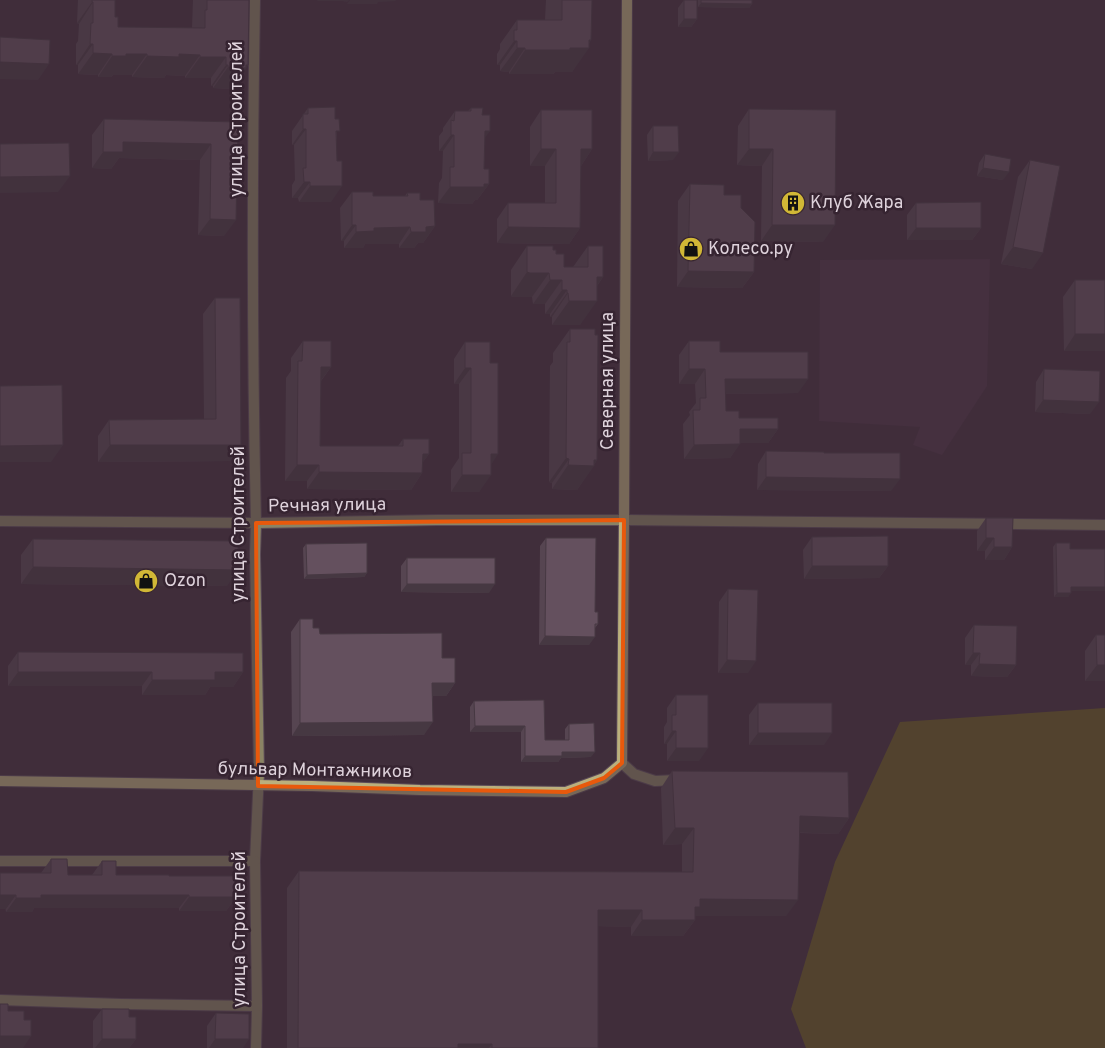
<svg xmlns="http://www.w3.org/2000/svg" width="1105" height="1048" font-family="Overpass,sans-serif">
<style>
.built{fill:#4c3345}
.green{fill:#695c21}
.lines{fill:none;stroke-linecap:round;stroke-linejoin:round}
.street-casing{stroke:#5c4c58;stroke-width:12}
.secondary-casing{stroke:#5c4c58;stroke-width:12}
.street{stroke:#8a8364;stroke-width:10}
.secondary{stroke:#bbb07d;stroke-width:10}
.wall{fill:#564551}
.shaded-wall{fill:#463842}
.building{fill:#64505e;stroke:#463842}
.marked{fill:none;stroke:#e8590c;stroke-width:4;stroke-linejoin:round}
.labels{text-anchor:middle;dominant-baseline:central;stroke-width:5;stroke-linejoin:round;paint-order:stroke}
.street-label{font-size:18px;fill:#ded2db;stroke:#362431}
.poi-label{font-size:18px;fill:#ded2db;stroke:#362431;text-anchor:start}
</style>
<rect width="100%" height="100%" fill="#402e3b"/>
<polygon class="built" points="990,259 987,386 942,455 913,445 920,427 819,421 820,260"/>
<polygon class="green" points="1105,708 1105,1048 806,1048 791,1009 835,862 900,722"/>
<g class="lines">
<g class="street-casing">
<g id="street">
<path d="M 255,0 C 252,174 252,349 256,523 L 255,554 L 259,772 L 255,861 L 257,1006 L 256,1048"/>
<polyline points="0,521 256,523 437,520 624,520 1105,525"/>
<polyline points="622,763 634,774 655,781 678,780"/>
<polyline points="0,861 255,861"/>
<polyline points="0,1000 121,1004 257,1006"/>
</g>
</g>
<g class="secondary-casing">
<polyline id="secondary" points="0,781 312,786 420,790 566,792 604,778 622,763 624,520 627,0"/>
</g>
<use href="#street" class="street"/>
<use href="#secondary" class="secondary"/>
</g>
<g class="wall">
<polygon points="78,0 115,0 115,17 118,27 192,28 193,0 249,0 248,65 232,89 213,88 213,86 211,86 211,78 185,78 185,76 166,75 164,78 132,77 132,75 113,75 111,77 98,77 98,75 78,74 78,65 76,65 76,44 78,41 79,24 77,23"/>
<polygon points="546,0 592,0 591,40 572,72 555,72 553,74 509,74 509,72 500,71 500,65 497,65 497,54 500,49 500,44 517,20 545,20"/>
<polygon points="684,0 697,19 691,27 678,27 678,8"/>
<polygon points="698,0 752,0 752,4 749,8 698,7"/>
<polygon points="308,108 335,119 337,135 331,202 299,202 298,198 292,198 292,185 295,180 294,145 292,145 292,131"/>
<polygon points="471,108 482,115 485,138 484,169 489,184 477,200 475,200 472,204 438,203 439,183 442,178 443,151 439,151 439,136 443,131 443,128 455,111 468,111"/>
<polygon points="749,109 836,110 823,242 761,241 762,166 737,165 738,126"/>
<polygon points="541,110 592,149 581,166 580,228 569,244 497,243 497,219 508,203 545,203 545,166 530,166 530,127"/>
<polygon points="104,119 238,122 224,236 198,235 200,160 119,158 111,169 92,168 92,135"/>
<polygon points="653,126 673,160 648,161 647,135"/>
<polygon points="985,154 1003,180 977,176 979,163"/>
<polygon points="1030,160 1032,269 1001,264 1018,177"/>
<polygon points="690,184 724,195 741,208 754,272 742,288 677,287 678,201"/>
<polygon points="352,192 373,196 405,196 407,193 420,200 435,226 423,243 418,243 414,248 399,248 399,244 365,244 363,248 344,248 344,241 341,241 340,208"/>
<polygon points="916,203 981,228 972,240 907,240 907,215"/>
<polygon points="527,246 553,250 564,267 573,267 588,246 603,277 597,286 580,325 552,325 552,317 550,317 550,314 545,314 545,304 533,304 532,297 513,297 511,296 511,270"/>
<polygon points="1075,280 1105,280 1105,351 1064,351 1063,297"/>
<polygon points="215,298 241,445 230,461 98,462 98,436 109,420 204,419 203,314"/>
<polygon points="570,329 597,460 577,490 552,489 552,483 549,482 549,472 550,366 553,362 553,353"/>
<polygon points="303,341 331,367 321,381 320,446 398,446 403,439 429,454 422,463 422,473 411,490 307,489 307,481 285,481 286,378 291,371 291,358"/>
<polygon points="689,341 720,352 798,393 725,394 726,411 739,418 778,429 768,443 740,443 730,458 684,459 683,424 690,415 689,412 696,403 695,384 679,384 679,355"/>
<polygon points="465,342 491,466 479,492 451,492 451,470 459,458 459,384 454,384 454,359"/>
<polygon points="1044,369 1090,414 1035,412 1036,382"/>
<polygon points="766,451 824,453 891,491 757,490 758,464"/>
<polygon points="986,518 1012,547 1004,560 985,560 985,551 977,551 977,531"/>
<polygon points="812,537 888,566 879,578 804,579 803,550"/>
<polygon points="546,538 595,612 598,624 595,628 589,645 539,645 540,546"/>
<polygon points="33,539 227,586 21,584 21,555"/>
<polygon points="1056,543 1070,549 1105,549 1105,591 1071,591 1068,597 1054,597 1053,547"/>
<polygon points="306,544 367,573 364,577 304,579 303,548"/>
<polygon points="407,558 489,593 401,592 401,566"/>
<polygon points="728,589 748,673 718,673 719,602"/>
<polygon points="300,619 320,634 442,658 455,683 446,696 433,696 424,735 292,736 291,632"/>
<polygon points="974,625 1016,665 1007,677 971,676 971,665 965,665 965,638"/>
<polygon points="1096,635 1105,681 1085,681 1085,651"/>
<polygon points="18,652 243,672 233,687 210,687 205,695 142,695 142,686 8,686 8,666"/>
<polygon points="676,695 699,761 667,761 667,744 664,744 664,727 667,722 667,708"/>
<polygon points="544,700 545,740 565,740 565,729 569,724 591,757 561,758 558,762 521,762 521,732 470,732 470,707 474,701"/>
<polygon points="758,703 824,745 749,745 749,715"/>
<polygon points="672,771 849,818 838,834 799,833 786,916 695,916 695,920 683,936 631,936 631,927 598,926 598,1048 287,1048 287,888 299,871 682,872 682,844 663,845 661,788"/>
<polygon points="51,859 68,875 92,875 102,861 116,875 169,876 236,897 226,911 179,911 179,908 34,908 32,912 6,912 0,873 41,873"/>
<polygon points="102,1009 129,1017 136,1039 129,1048 93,1048 93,1021"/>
<polygon points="216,1013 243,1048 207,1048 207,1026"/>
</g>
<g class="shaded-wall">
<polygon points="318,0 349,0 347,2 342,1 317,1"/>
<polygon points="350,0 396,0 395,1 378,2 377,4 347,4"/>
<polygon points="92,2 93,2 79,24 77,23"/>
<polygon points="701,3 752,4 749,8 698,7"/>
<polygon points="684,19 697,19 691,27 678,27"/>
<polygon points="589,40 591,40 586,48 589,48 572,72 555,72 553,74 509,74 525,50 570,48"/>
<polygon points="514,41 517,41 500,65 497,65"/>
<polygon points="90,44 93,44 78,65 76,65"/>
<polygon points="517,48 525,48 509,72 500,71"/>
<polygon points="93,53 112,54 98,75 78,74"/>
<polygon points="126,54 147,54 132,75 113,75 111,77 98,77 112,56"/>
<polygon points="179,54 200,55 185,76 166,75 164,78 132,77 147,56"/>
<polygon points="200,57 226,57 211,78 185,78"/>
<polygon points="0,62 49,64 38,80 0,79"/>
<polygon points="226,65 228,65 213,86 211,86"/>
<polygon points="248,65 232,89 213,88 228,67"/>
<polygon points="303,129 306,129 294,145 292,145"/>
<polygon points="485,131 490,131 478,147"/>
<polygon points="451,135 454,135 443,151 439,151"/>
<polygon points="123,142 211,144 200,160 119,158 111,169 92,168 103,152"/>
<polygon points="541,149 556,149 545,166 530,166"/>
<polygon points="581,149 592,149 581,166"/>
<polygon points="749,149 773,149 762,166 737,165"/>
<polygon points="653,152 679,152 673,160 648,161"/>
<polygon points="983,168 1009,172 1003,180 977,176"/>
<polygon points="70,176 58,192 0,193 0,177"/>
<polygon points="304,182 310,182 298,198 292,198"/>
<polygon points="484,184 489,184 477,200 475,200 472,204 438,203 450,187"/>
<polygon points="310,186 342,186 331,202 299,202"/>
<polygon points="210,219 236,220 224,236 198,235"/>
<polygon points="352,225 356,225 344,241 341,241"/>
<polygon points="772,225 835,225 823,242 761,241"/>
<polygon points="435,226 423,243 418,243 414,248 399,248 411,232 426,227"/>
<polygon points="410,227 399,244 365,244 363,248 344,248 356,232 374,228"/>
<polygon points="508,227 580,228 569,244 497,243"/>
<polygon points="916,228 981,228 972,240 907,240"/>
<polygon points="1013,247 1043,253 1032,269 1001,264"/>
<polygon points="688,271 754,272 742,288 677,287"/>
<polygon points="527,272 549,273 532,297 513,297 511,296"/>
<polygon points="597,277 603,277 586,301 597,301 580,325 552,325 569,301"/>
<polygon points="550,280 562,280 545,304 533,304"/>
<polygon points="562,290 567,290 550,314 545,314"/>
<polygon points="567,293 568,293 552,317 550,317"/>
<polygon points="1075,334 1105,334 1105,351 1064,351"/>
<polygon points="321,367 331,367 319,383"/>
<polygon points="465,368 471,368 459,384 454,384"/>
<polygon points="689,369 705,369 695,384 679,384"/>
<polygon points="725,379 808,379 798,393 715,394"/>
<polygon points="1043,400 1099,402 1090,414 1035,412"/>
<polygon points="740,429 778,429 768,443 730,443"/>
<polygon points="740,444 730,458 684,459 694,445"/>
<polygon points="63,445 51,462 0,462 0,446"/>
<polygon points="110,445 241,445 230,461 98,462"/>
<polygon points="423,454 429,454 417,470"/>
<polygon points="491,454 498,454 487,471"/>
<polygon points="566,458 569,459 552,483 549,482"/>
<polygon points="594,460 597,460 593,466 594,466 577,490 552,489 568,465"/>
<polygon points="297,465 319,465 307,481 285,481"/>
<polygon points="319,472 422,473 411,490 307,489"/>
<polygon points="462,475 491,475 479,492 451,492"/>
<polygon points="766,477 900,479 891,491 757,490"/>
<polygon points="986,538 994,538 985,551 977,551"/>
<polygon points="994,547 1012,547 1004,560 985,560"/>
<polygon points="812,566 888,566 879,578 804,579"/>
<polygon points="33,567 238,570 227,586 21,584"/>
<polygon points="367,573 364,577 304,579 307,575"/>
<polygon points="407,584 495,584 489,593 401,592"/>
<polygon points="1071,587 1105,587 1105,591 1068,591"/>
<polygon points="1057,593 1071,593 1068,597 1054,597"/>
<polygon points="545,636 595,637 589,645 539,645"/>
<polygon points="973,653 980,653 971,665 965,665"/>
<polygon points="727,660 756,661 748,673 718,673"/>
<polygon points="979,664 1016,665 1007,677 971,676"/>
<polygon points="1097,665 1105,665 1105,681 1085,681"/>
<polygon points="18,672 152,672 142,686 8,686"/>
<polygon points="215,672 243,672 233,687 210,687 205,695 142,695 152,680"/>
<polygon points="432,683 455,683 446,696 424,696"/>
<polygon points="433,722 424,735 292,736 300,723"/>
<polygon points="475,726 525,726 521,732 470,732"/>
<polygon points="672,731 676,731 667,744 664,744"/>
<polygon points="758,733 832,733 824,745 749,745"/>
<polygon points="676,748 708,748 699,761 667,761"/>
<polygon points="562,752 595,752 591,757 561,758 558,762 521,762 525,756"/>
<polygon points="800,816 849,818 838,834 788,832"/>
<polygon points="675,828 694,828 682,844 663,845"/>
<polygon points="0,895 16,895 6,909 0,909"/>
<polygon points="41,895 189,895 179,908 34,908 32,912 6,912 16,898"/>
<polygon points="189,897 236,897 226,911 179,911"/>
<polygon points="700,899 798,900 786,916 694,916 695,920 683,936 631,936 642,920"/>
<polygon points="598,910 642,910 631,927 587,926"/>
<polygon points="0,1036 31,1036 23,1048 0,1048"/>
<polygon points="102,1039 136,1039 129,1048 95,1048"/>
<polygon points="215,1039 249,1039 243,1048 209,1048"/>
<polygon points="458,1044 492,1044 489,1048 455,1048"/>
</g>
<g class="building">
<polygon points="92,0 115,0 115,17 118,17 118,27 205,28 205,10 207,10 207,0 249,0 248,65 246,65 246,68 228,67 228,65 226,65 226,57 200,57 200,55 179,54 179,57 147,56 147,54 126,54 126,56 112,56 112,54 93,53 93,44 90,44 91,23 93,23 93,2 92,2"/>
<polygon points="562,0 592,0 591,40 589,40 589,48 570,48 570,50 525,50 525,48 517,48 517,41 514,41 514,30 517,30 517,20 562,20"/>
<rect x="684" y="0" width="13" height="19"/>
<polygon points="701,0 752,0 752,4 701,3"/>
<polygon points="0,37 50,40 49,64 0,62"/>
<polygon points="335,107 335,119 339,119 340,131 336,131 337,161 342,161 342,186 310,186 310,182 304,182 303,168 306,168 306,129 303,129 303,114 308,114 308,108"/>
<polygon points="471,108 483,108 482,115 490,115 490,131 485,131 484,169 489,169 489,184 484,184 484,187 450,187 450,167 454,167 454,135 451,135 451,120 454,121 455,111 471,111"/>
<polygon points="749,109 836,110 835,225 772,225 773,149 749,149"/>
<polygon points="541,110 592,110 592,149 581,149 580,228 508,227 508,203 556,203 556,149 541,149"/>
<polygon points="104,119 238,122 236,220 210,219 211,144 123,142 123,152 103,152"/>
<polygon points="653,126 678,126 679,152 653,152"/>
<polygon points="69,143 70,176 0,177 0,144"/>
<polygon points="985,154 1011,159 1009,172 983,168"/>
<polygon points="1030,160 1060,166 1043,253 1013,247"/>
<polygon points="690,184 724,185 724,195 741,195 741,208 755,222 754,272 688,271"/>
<polygon points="352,192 373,192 373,196 408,196 407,193 420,193 420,200 434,200 435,226 426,227 426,232 411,232 410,227 374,228 374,231 356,232 356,225 352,225"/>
<polygon points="981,202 981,228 916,228 916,203"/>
<polygon points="527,246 553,246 553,250 556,250 556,254 564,254 564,267 588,267 588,246 603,246 603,277 597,277 597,301 569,301 568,293 567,293 567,290 562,290 562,280 550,280 549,273 530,273 527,272"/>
<rect x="1075" y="280" width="30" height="54"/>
<polygon points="215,298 240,298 241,445 110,445 109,420 216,419"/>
<polygon points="570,329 595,329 595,335 598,335 597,460 594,460 594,466 568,465 569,459 566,458 567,342 570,342"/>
<polygon points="303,341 331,341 331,367 321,367 320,446 403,446 403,439 429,439 429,454 423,454 422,473 319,472 319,465 297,465 298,361 302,361"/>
<polygon points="689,341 720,341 720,352 808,352 808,379 725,379 726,411 739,411 739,418 778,418 778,429 740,429 740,444 694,445 693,410 700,410 700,398 706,398 705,369 689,369"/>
<polygon points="465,342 490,342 490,363 498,363 498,454 491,454 491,475 462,475 462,453 471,453 471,368 465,368"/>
<polygon points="1044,369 1100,371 1099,402 1043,400"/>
<polygon points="62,385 63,445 0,446 0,386"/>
<polygon points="766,451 824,452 824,453 900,453 900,479 766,477"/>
<polygon points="986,518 1013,518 1012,547 994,547 994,538 986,538"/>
<polygon points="888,536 888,566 812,566 812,537"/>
<polygon points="546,538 596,538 595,612 598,612 598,624 595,624 595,637 545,636"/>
<polygon points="33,539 238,541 238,570 33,567"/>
<polygon points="367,543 367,573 307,575 306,544"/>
<polygon points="1056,543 1070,543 1070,549 1105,549 1105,587 1071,587 1071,593 1057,593"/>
<rect x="407" y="558" width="88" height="26"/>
<polygon points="728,589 758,590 756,661 727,660"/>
<polygon points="300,619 313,619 313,628 319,628 320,634 442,633 442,658 455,658 455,683 432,683 433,722 300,723"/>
<polygon points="974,625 1017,626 1016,665 979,664 980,653 973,653"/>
<polygon points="1096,635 1105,635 1105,665 1097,665"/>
<polygon points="18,652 243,653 243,672 215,672 215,680 152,680 152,672 18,672"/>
<polygon points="676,695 708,695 708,748 676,748 676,731 672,731 672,715 676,715"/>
<polygon points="544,700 545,740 569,740 569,724 594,723 595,752 562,752 562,756 525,756 525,726 475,726 474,701"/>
<rect x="758" y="703" width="74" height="30"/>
<polygon points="672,771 848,772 849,818 800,816 798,900 700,899 700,907 695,907 695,920 642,920 642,910 598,910 598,1048 492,1048 492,1044 458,1044 458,1048 298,1048 299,871 693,872 694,828 675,828"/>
<polygon points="51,859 67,859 68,875 102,875 102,861 116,861 116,875 169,875 169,876 236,876 236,897 189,897 189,895 41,895 41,898 16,898 16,895 0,895 0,873 51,873"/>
<polygon points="0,1004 8,1004 8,1011 24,1011 24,1020 31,1020 31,1036 0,1036"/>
<polygon points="102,1009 129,1009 129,1017 136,1017 136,1039 102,1039"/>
<polygon points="216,1013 249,1014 249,1039 215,1039"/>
</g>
<path d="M0 0H1105V1048H0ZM 624,520 L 622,763 L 604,778 L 566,792 L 258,786 L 256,523 Z" fill="#402e3b" fill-opacity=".55" fill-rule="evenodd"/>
<path class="marked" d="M 624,520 L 622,763 L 604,778 L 566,792 L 258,786 L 256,523 Z"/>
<defs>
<g id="building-disc" transform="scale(1.25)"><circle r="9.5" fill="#d1b736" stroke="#362431"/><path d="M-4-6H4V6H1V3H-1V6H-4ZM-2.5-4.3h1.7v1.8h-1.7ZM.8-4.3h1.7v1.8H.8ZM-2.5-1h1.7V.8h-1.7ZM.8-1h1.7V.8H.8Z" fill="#111"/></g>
<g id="shop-disc" transform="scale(1.25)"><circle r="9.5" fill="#d1b736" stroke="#362431"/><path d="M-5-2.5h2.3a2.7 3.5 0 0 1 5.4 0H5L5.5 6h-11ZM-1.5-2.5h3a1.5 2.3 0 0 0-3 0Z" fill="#111"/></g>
</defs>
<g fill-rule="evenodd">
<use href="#building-disc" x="793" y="203"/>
<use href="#shop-disc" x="691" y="249"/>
<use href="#shop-disc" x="146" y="581"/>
</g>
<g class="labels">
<g class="street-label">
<text transform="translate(237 119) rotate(-90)">улица Строителей</text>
<text transform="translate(608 381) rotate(-90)">Северная улица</text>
<text transform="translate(327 506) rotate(-1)">Речная улица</text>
<text transform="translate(239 524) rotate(-90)">улица Строителей</text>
<text transform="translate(315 771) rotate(1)">бульвар Монтажников</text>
<text transform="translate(240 929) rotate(-90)">улица Строителей</text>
</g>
<g class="poi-label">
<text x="810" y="203">Клуб Жара</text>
<text x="708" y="249">Колесо.ру</text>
<text x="164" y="581">Ozon</text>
</g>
</g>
</svg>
